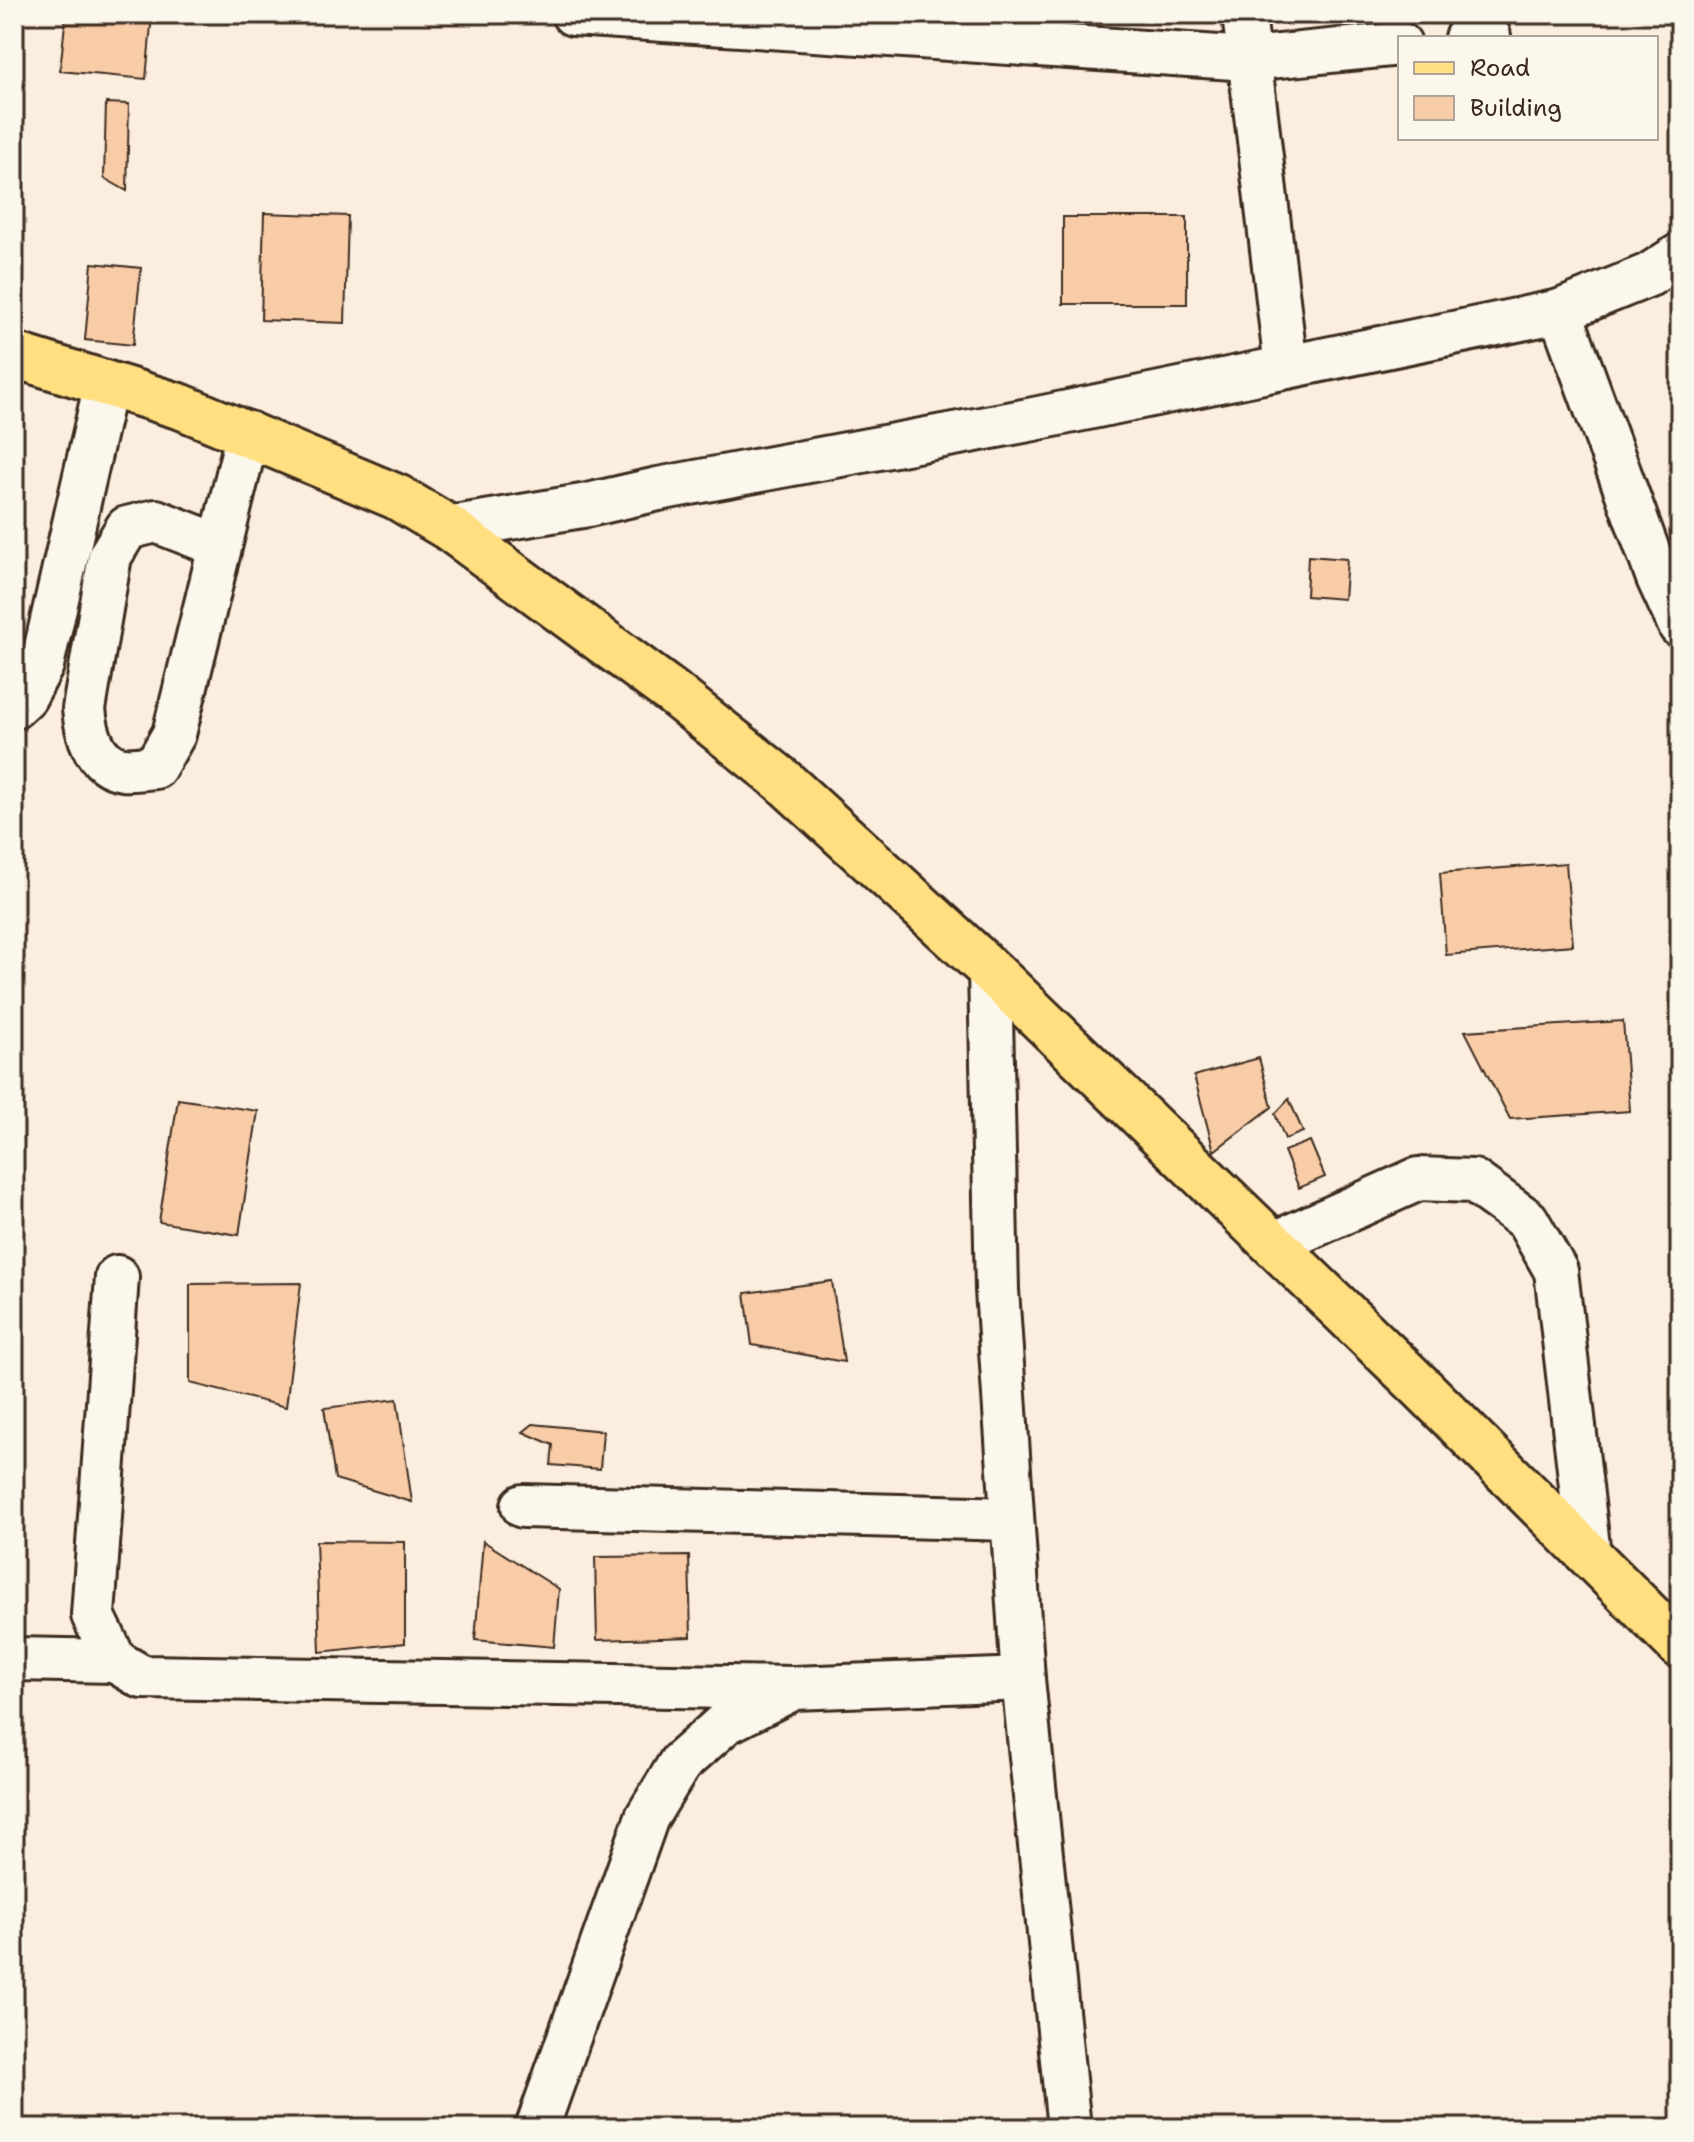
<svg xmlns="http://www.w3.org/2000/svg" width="1694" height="2142" font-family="'Shantell Sans',sans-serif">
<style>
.building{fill:#f9cca8;stroke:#3b2a1e;stroke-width:2}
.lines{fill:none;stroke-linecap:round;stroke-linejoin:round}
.minor-casing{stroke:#3b2a1e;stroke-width:48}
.major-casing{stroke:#3b2a1e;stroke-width:50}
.minor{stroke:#fbf7ec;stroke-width:42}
.major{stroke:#ffdf80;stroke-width:44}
</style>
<rect width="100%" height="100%" fill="#fbeede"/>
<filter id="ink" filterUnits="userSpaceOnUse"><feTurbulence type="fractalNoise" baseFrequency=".0125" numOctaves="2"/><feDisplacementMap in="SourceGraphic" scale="16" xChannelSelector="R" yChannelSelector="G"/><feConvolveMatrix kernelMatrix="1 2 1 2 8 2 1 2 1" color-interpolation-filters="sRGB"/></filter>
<g filter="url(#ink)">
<g class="building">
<polygon points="66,14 152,14 146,79 60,71"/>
<polygon points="106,103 129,104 127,191 104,178"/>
<polygon points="264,213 348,216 345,323 261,320"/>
<rect x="1063" y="217" width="124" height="87"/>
<polygon points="92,263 141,268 133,345 85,340"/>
<polygon points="1308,556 1347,559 1344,599 1306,596"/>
<polygon points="1566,863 1573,945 1446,955 1440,873"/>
<polygon points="1623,1021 1630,1111 1510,1119 1465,1031"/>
<polygon points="1259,1058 1272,1107 1214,1151 1194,1076"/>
<polygon points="178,1099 258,1111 239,1235 159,1222"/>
<polygon points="1289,1099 1303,1132 1285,1139 1275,1114"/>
<polygon points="1310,1141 1325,1177 1299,1188 1284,1151"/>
<polygon points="832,1281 844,1362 752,1345 745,1293"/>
<polygon points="301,1283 286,1407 190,1383 190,1284"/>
<polygon points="397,1399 412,1502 335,1479 324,1408"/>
<polygon points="533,1424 603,1431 600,1469 551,1465 553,1445 523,1432"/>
<polygon points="316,1541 405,1542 405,1643 320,1652"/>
<polygon points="483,1541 559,1589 554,1647 475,1640"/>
<polygon points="689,1556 691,1637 597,1640 595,1557"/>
</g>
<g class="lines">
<g class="minor-casing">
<g id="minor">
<polyline points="573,14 1249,59 1400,44"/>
<polyline points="1244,14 1286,367"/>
<polyline points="1466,38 1489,36"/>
<polyline points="1560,311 1658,578 1680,626"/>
<polyline points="449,528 588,505 658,489 1034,419 1560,311 1649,275 1680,255"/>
<path d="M 220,546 L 156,521 L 127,528 L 110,556 L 84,709 C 86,732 94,765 123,769 C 133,770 145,768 155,767 L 174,734 L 248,433"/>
<polyline points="14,707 25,697 42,665 106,383"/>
<polyline points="990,970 997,1290 1023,1679 1069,2128"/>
<polyline points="1273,1244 1418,1179 1473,1181 1527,1220 1556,1271 1589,1555"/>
<polyline points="117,1277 93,1615 115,1661 142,1677 794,1688"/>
<polyline points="523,1506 1012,1519"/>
<polyline points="14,1659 115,1661"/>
<polyline points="537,2128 647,1817 680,1763 725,1723 794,1688 1023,1679"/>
</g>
</g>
<g class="major-casing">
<polyline id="major" points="14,355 182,407 397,497 449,528 673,693 782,780 990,970 1425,1391 1680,1646"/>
</g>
<use href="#minor" class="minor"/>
<use href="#major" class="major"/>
</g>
</g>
<rect width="1694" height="2142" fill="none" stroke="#fbf7ec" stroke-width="48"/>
<rect x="24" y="24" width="1646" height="2094" fill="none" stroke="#3b2a1e" stroke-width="3" filter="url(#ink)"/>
<rect x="1398" y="36" width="260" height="104" fill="#fbf7ec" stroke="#aea59a" stroke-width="2"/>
<rect x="1414" y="62" width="40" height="12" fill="#ffdf80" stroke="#aea59a" stroke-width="2"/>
<text x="1470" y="76" font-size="24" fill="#3b2a1e">Road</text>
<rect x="1414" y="96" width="40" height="24" fill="#f9cca8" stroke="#aea59a" stroke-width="2"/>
<text x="1470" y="116" font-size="24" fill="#3b2a1e">Building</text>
</svg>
